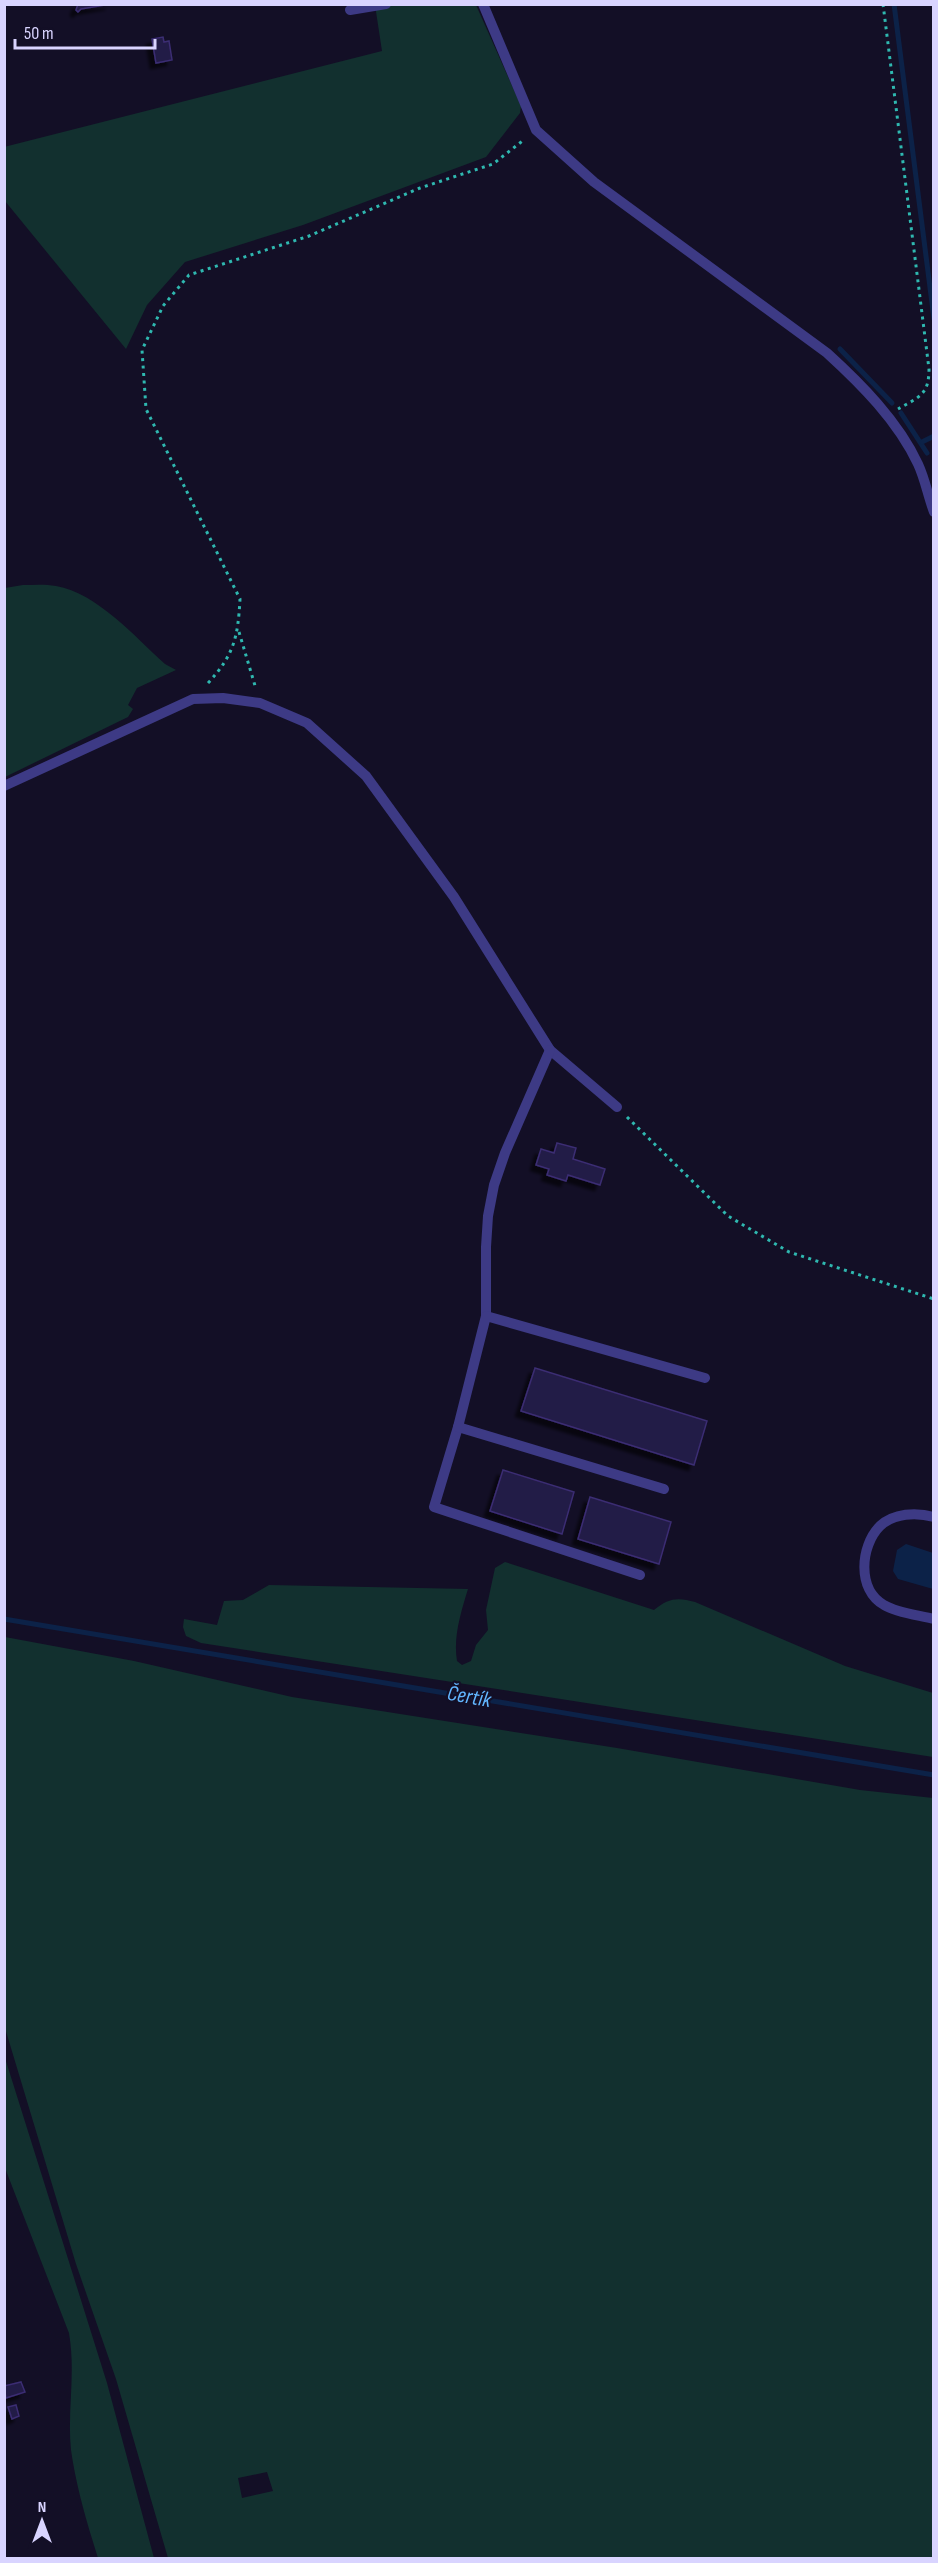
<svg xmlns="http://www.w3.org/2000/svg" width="938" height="2563" font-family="'Sofia Sans Condensed',sans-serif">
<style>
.green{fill:#12302f;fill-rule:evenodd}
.water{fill:#0c2248}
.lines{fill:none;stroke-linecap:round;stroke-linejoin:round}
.stream{stroke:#0c2248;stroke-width:5}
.building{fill:#241b47;stroke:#3b2d73;stroke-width:1.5;filter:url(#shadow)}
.path{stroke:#2fb8b0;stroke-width:3;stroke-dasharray:3 4.5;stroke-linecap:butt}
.lane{stroke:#3d3a85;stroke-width:10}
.labels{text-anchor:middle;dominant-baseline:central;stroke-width:4.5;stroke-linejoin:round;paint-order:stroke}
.water-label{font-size:22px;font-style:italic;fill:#62b6ff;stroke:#130f26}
</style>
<defs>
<filter id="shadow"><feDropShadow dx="-5.5" dy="5.5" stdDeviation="1.5" flood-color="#0009"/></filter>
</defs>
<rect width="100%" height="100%" fill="#130f26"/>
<g class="green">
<polygon points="375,5 476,5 521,106 520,113 486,157 303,225 185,262 147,305 126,349 5,201 4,147 382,51"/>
<path d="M 23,585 C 33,585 45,584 56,586 C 97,593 135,637 165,664 L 176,670 L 137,688 L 128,705 L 133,709 L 128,717 L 5,777 L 5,588 Z"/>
<path d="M 505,1562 L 654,1610 C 668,1598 678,1597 695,1602 L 845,1666 L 933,1693 L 933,1757 L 201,1643 L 186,1636 L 183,1627 L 184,1619 L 217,1625 L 224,1601 L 243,1600 L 269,1585 L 468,1589 C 461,1612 453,1637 457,1661 L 462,1665 L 471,1661 L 476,1645 L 488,1630 L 486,1610 L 495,1568 Z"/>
<path d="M 5,1637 L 134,1661 L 292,1697 L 617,1748 L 860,1790 L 933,1798 L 933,2558 L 168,2558 L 116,2379 L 76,2264 L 5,2028 ZM 267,2472 L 273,2491 L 242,2498 L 238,2478 Z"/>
<path d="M 5,2058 L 107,2383 L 154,2558 L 98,2558 C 87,2523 76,2486 71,2450 C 67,2411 76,2374 69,2333 L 5,2168 Z"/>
</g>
<polygon class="water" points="906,1544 933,1553 933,1589 898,1579 893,1571 897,1550"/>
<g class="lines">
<g class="stream">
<polyline points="894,4 934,319"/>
<polyline points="840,349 892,403"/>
<polyline points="901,413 927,453"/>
<polyline points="922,442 934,436"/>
<polyline points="4,1619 934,1775"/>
</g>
</g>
<g class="building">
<polygon points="78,4 111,4 81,9 78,12 76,10"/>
<polygon points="163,37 164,42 169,41 172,60 156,63 152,39"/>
<polygon points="557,1143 576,1148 573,1159 605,1169 600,1185 568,1175 566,1181 547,1175 549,1169 536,1165 541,1149 554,1153"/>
<polygon points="535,1368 707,1421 694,1465 521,1411"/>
<polygon points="503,1470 574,1492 562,1534 490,1511"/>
<polygon points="590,1497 671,1522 659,1564 578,1539"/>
<polygon points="21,2382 25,2392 6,2398 4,2386"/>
<polygon points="16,2405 19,2416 12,2419 8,2407"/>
</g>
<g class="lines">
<g class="path">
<path d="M 883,4 L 929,369 C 929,395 919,397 898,409"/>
<polyline points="239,632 256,689"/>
<path d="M 208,683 C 234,655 238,637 240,599 L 146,409 L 142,350 L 163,306 L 189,275 L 309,236 L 420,188 L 493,164 L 525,139"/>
<polyline points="627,1117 728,1216 789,1252 934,1299"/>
</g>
<g class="lane">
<path d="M 483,4 L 536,130 L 594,182 L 827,353 C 861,384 898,421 918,464 C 925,479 928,496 934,512"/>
<polyline points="350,10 386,4"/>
<polyline points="4,786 193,699 223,698 260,703 307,723 366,776 454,897 550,1050 617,1107"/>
<polyline points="486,1316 486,1247 488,1216 494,1185 505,1153 550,1050"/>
<polyline points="458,1427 434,1507 640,1575"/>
<polyline points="664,1489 458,1427 486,1316 705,1378"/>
<path d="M 934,1517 C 916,1512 894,1513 880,1526 C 860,1546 857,1590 884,1605 C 897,1613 918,1615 934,1619"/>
</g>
</g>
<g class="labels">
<g class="water-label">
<text transform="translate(469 1697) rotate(10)">Čertík</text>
</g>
</g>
<rect width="938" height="2563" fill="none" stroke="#d9d4ff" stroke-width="12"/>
<g transform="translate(42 2521)" stroke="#130f26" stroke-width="4.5" paint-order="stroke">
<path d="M0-4.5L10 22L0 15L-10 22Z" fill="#d9d4ff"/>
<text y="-9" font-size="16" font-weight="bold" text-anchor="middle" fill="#d9d4ff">N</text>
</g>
<path d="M15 39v9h140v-9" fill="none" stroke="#d9d4ff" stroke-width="3"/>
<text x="24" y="39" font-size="18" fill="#d9d4ff" stroke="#130f26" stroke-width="4.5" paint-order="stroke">50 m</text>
</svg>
